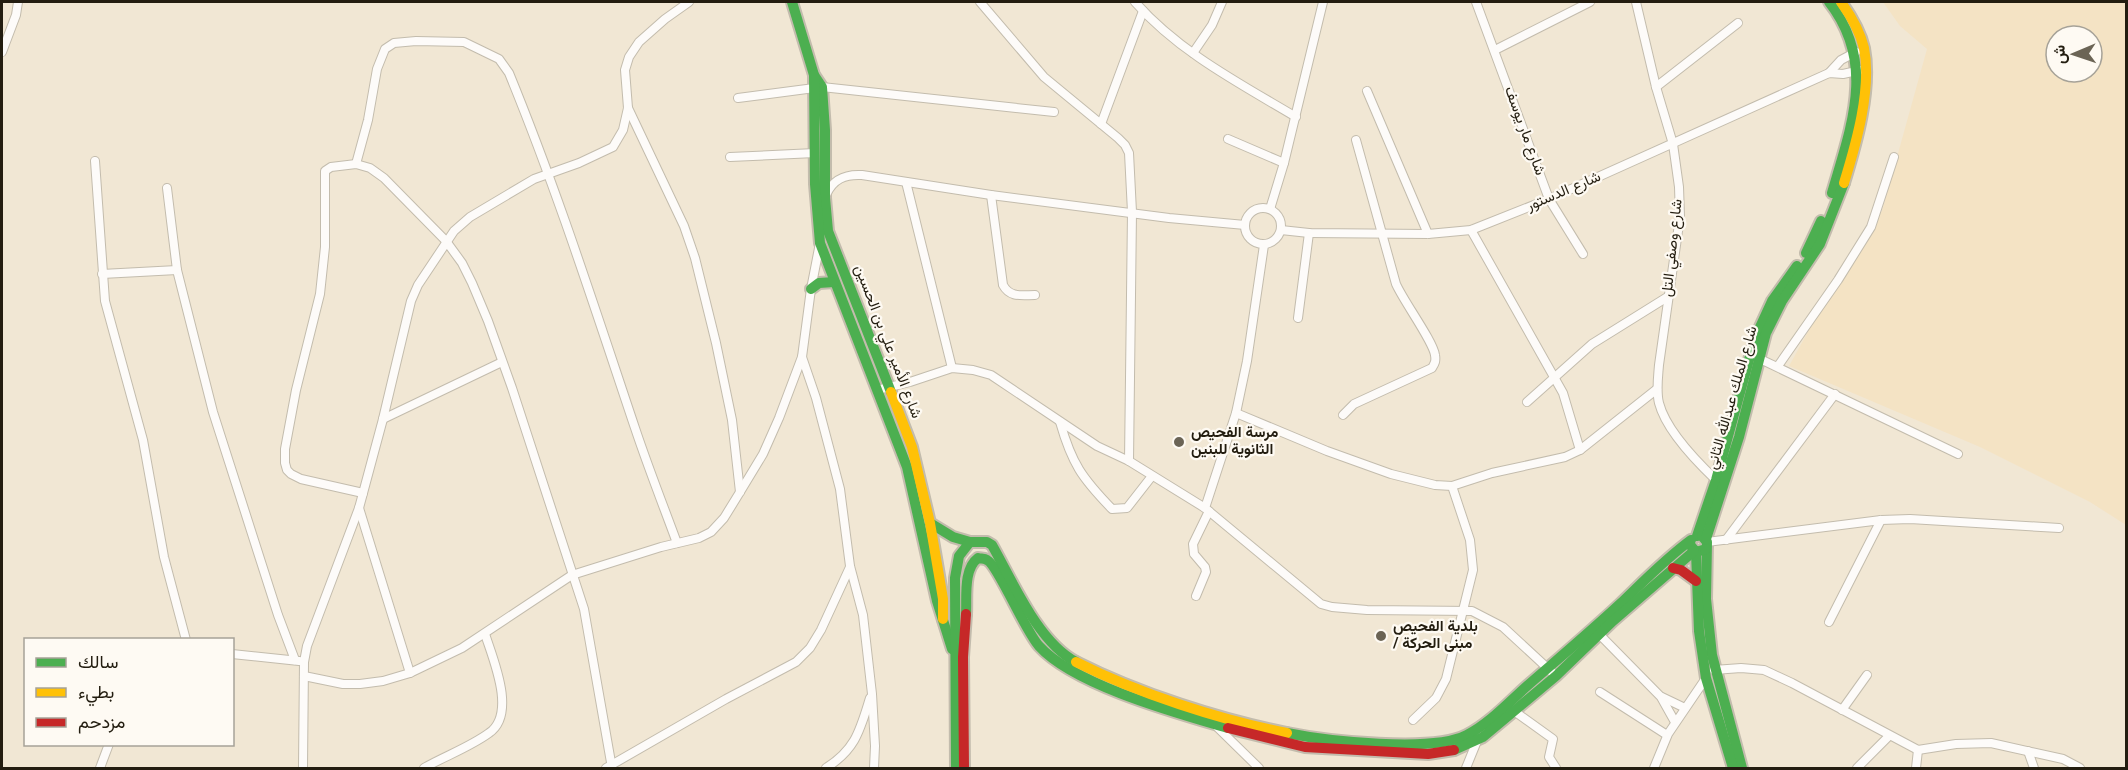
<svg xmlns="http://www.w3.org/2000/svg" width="2128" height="770" font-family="Georgia,Vazirmatn,serif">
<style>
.built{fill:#f4e3c4;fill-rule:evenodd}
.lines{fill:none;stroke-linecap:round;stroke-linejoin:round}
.street-casing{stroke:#c3bcad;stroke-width:10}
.fast-casing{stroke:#c3bcad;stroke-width:14}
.slow-casing{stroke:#c3bcad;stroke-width:14}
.jam-casing{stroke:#c3bcad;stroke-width:14}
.street{stroke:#fdfbf9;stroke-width:8}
.fast{stroke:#4caf50;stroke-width:10}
.slow{stroke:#ffc107;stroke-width:10}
.jam{stroke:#c62828;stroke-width:10}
.poi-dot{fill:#6b6455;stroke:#fefaf3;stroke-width:2}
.labels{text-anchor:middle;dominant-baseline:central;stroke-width:4.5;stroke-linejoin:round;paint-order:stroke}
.street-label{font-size:15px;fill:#231d10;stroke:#fefaf3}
.poi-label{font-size:15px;font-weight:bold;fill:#231d10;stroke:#fefaf3;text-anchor:start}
</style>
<rect width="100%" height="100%" fill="#f1e7d4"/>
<path class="built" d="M 1883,2 L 2126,2 L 2126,525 L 2090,502 L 1980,447 L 1789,366 L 1856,245 L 1882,211 L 1927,49 L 1900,26 ZM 2056,36 L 2092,36 L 2092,72 L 2056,72 Z"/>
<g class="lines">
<g class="street-casing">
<g id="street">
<polyline points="980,2 1044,77 1118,138 1125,145 1129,153 1132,212 1129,461"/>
<path d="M 1135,2 C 1179,52 1239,83 1296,117"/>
<polyline points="1476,2 1549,199 1583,254"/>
<path d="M 1636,2 L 1656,87 L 1673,144 L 1679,187 L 1680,217 L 1659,365 C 1658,378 1656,391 1659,403 C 1666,430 1696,461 1716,480"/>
<polyline points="1495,50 1590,2"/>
<polyline points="2,52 16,15 18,2"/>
<polyline points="1193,53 1212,25 1222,2"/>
<polyline points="1829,73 1841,60 1856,52"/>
<polyline points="1656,87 1738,23"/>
<polyline points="1367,91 1428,234"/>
<polyline points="738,98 822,87 1054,112"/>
<polyline points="628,108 684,226 695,258 716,343 732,420 740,492"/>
<polyline points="1101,124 1143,11"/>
<polyline points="1228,139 1284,163"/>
<polyline points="730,157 815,153"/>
<polyline points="95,161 105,301 143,440 164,557 186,640"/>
<path d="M 356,164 L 368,120 L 377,69 L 385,49 L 394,43 L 416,41 L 464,42 L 499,59 L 509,73 C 557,190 595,309 635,428 C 648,467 663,505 677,543"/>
<polyline points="906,182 952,368"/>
<polyline points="167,188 177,270 213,412 278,615 295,660"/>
<path d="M 826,195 C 833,179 845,174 862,175 L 991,195 L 1169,218 L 1245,225"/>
<path d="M 991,195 L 1003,285 C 1010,298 1022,295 1035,295"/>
<circle cx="1263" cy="226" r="18"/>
<polyline points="1270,209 1284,163 1323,2"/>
<polyline points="1281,230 1309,233 1428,234 1471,230 1549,199 1829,73 1843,74 1861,70"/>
<polyline points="1471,230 1563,393 1580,450"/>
<polyline points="102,274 177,270"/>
<polyline points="1298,318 1309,233"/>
<polyline points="802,357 816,398 840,489 850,566 863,615 872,694 875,746 874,768"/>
<polyline points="1758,358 1958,454"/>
<polyline points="1778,366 1838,280 1871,227 1894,157"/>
<polyline points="877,390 910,382 952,368 973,370 991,375 1097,446 1129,461 1205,508 1321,604 1332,607 1367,610 1472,611 1503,627 1556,676"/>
<polyline points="1527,402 1592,344 1669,296"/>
<polyline points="1236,413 1327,451 1391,474 1435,485 1452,486 1492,473 1565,457 1580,450 1657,389"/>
<path d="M 1343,415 L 1354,404 L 1432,368 C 1435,363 1436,361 1435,355 C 1433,341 1404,302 1396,284 L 1356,140"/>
<polyline points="383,419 502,362"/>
<path d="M 1060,422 C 1072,464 1082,478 1112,509 L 1127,508 L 1152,476"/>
<polyline points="363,493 301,479 291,474 287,470 285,463 285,449 296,390 320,294 325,247 325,171 331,167 356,164 370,168 384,178 446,241 462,263 472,283 488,321 512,388 584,609 612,768"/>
<polyline points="359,508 410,673"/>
<polyline points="1205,508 1236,413 1247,361 1264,245"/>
<polyline points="1726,540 1835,394"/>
<polyline points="1707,542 1881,520 1910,519 2059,528"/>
<polyline points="1196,596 1206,572 1205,567 1194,554 1193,544 1209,511"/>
<polyline points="1829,622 1881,520"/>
<polyline points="1599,634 1661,697 1675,722"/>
<polyline points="232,654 299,661"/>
<polyline points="1714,670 1741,668 1764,670 1792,683 1918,750 1956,744 1991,743 2063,759 2080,768"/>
<polyline points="304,676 343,684 360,684 383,681 410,673 462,648 572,575 661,547 699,538 711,532 724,518 740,492 763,454 779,418 802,357 811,289 820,243"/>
<polyline points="1600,692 1667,735"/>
<polyline points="1662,697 1685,708"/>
<polyline points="1842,710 1867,675"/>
<polyline points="1514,711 1553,739 1549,757 1556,768"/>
<polyline points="1413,720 1436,698 1446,679 1473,570 1470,540 1452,486"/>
<polyline points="1214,724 1259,768"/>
<polyline points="2028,751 2034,768"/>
<polyline points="100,768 109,744"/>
<polyline points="303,768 304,662 307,646 359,508 383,419 411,301 418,285 454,231 470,217 534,179 579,163 613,147 623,130 628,108 625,70 629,57 639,42 665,19 689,2"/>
<path d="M 424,768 C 445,756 470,747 489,733 C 517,714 493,659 485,634"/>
<polyline points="606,768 726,699 796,662 810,648 821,630 850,567"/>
<path d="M 826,768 C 856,749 860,730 870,698"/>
<polyline points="1466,768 1477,741"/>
<polyline points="1654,768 1668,734 1706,678"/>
<polyline points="1857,768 1889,736"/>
<polyline points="1916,768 1918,750"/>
</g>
</g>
<g class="fast-casing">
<g id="fast">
<polyline points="792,2 814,75 822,87 825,130 825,198 828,231 891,392"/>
<path d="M 1829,2 C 1877,63 1851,127 1832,193"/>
<polyline points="814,75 815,184 820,243 907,467 937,601 952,649"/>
<polyline points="1806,253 1821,221"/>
<polyline points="811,289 819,283 834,282"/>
<polyline points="930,523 953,537 970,542"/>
<polyline points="1697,536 1716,480 1755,338 1772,301 1797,266"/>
<polyline points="1702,536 1707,542 1706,599 1712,655 1742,768"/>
<polyline points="1706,539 1739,437 1766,333 1782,301 1820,244 1844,183"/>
<polyline points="1691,546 1696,552 1706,549"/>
<polyline points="1696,552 1699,631 1706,678 1733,768"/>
<path d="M 966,614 C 967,597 963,569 978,558 C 981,559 984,558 987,560 C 998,565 1025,631 1039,646 C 1074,685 1177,713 1228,728"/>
<path d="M 1287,733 C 1326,741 1433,753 1467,735 C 1490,723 1509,702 1527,686 C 1558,659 1590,632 1620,604 C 1643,582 1665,559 1691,540"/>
<polyline points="1454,750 1483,737 1556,676 1613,621 1694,551"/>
<path d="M 956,768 L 955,578 L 959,556 L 970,542 L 987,542 L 992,545 C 1013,582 1038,642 1076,662"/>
</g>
</g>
<g class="slow-casing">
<g id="slow">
<path d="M 1841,2 C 1851,16 1860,31 1864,48 C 1872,89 1856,144 1844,183"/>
<polyline points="891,392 912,447 930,523 943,599 943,619"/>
<path d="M 1076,662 C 1137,693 1220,720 1287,733"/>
</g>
</g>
<g class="jam-casing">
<g id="jam">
<polyline points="1673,568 1681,570 1696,581"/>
<polyline points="1228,728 1305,747 1428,754 1454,750"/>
<polyline points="964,768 963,657 966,614"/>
</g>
</g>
<use href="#street" class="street"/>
<use href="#fast" class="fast"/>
<use href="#slow" class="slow"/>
<use href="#jam" class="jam"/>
</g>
<g class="poi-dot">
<circle cx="1179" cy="442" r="6"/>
<circle cx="1381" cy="636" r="6"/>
</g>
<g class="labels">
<g class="street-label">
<text transform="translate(1524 131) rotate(70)">شارع مار يوسف</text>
<text transform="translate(1564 192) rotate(-23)">شارع الدستور</text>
<text transform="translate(1673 248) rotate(-84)">شارع وصفي التل</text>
<text transform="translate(887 342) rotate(69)">شارع الأمير علي بن الحسين</text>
<text transform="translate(1733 398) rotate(-74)">شارع الملك عبدالله الثاني</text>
</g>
<g class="poi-label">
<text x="1191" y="433">مرسة الفحيص<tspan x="1191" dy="17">الثانوية للبنين</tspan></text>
<text x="1393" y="627">بلدية الفحيص<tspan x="1393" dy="17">/ مبنى الحركة</tspan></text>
</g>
</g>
<rect width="2128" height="770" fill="none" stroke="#231d10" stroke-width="6"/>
<rect x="24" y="638" width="210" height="108" fill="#fefaf3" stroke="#a6a298" stroke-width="1.5"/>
<rect x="36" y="658" width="30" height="9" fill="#4caf50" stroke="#a6a298" stroke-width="1.5"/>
<text x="78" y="668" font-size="18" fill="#231d10">سالك</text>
<rect x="36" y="688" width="30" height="9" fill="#ffc107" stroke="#a6a298" stroke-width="1.5"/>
<text x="78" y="698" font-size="18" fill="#231d10">بطيء</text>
<rect x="36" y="718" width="30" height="9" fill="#c62828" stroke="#a6a298" stroke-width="1.5"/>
<text x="78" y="728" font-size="18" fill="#231d10">مزدحم</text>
<g transform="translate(2074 54) rotate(268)"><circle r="28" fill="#fefaf3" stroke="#a6a298" stroke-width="1.5"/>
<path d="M0-4.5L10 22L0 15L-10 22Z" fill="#6b6455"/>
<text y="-9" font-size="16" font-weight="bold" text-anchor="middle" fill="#231d10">ش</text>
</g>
</svg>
